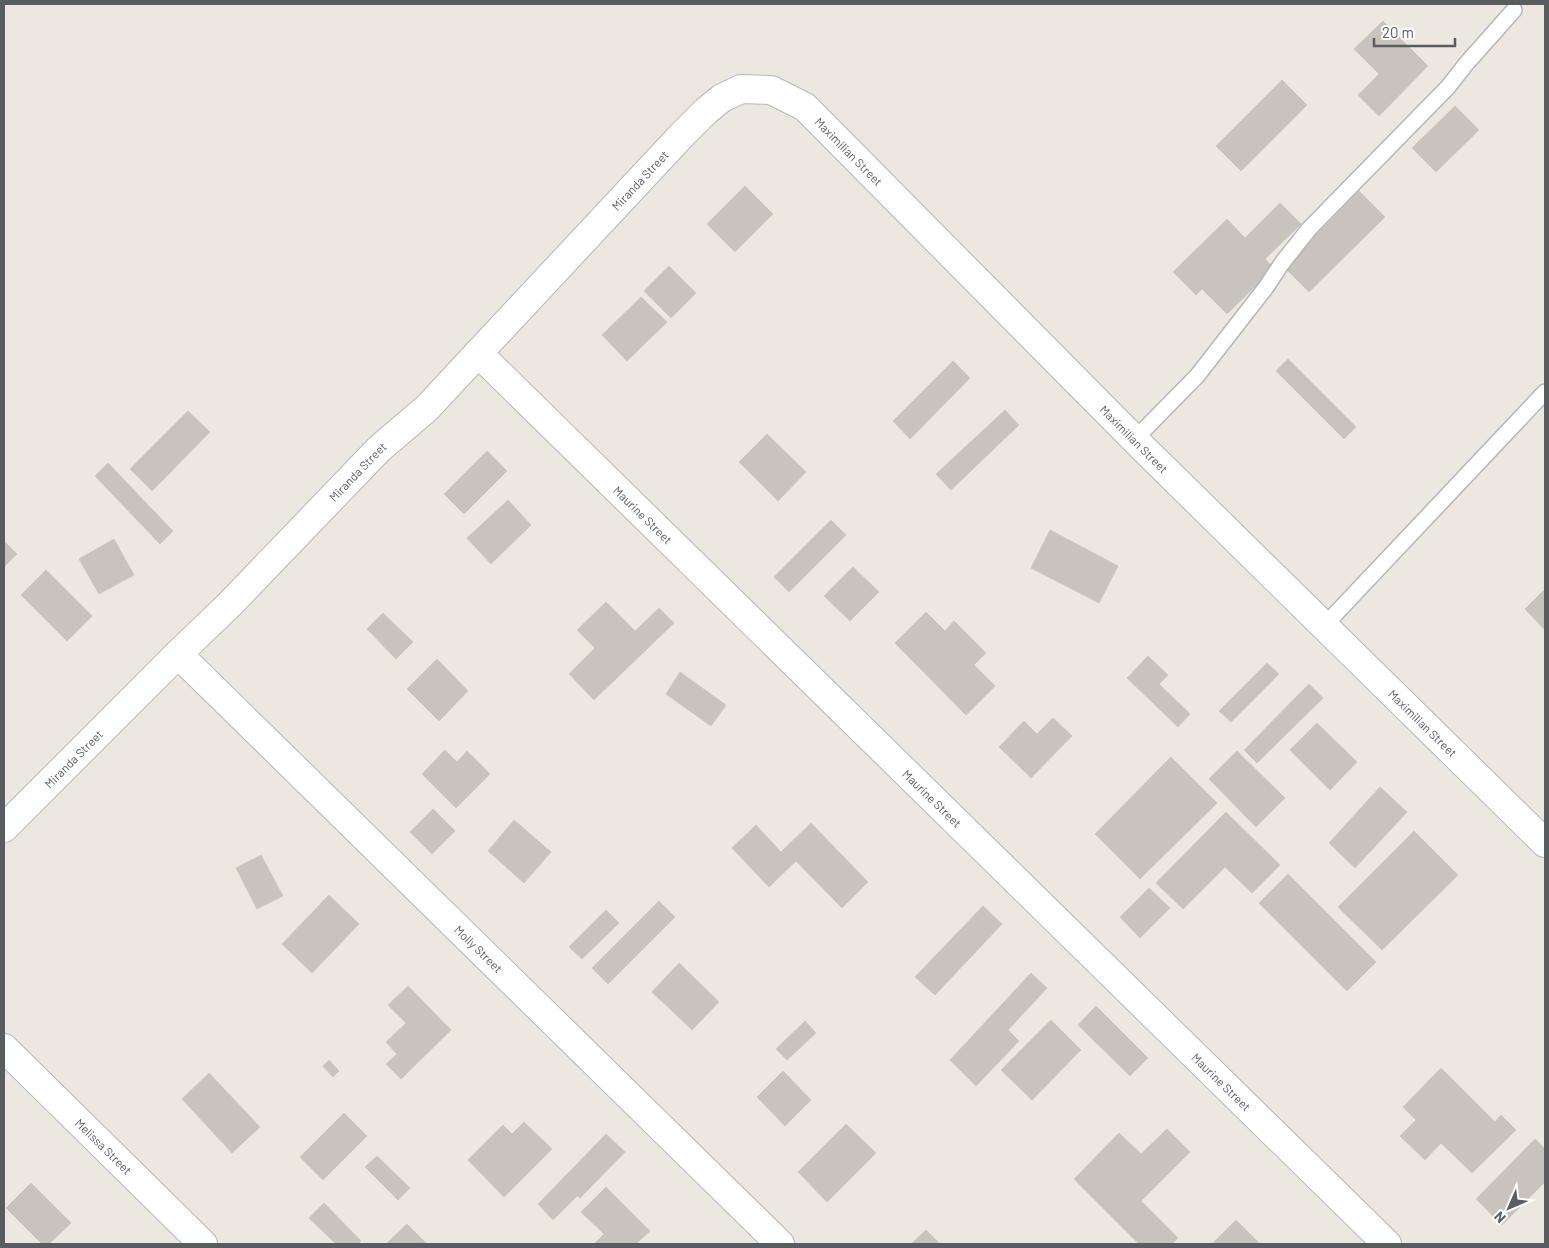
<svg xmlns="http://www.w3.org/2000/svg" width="1549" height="1248" font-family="Barlow,sans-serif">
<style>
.building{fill:#c8c3bc;stroke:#d2c9bd}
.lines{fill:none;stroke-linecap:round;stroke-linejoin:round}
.lane-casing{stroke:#b2b7bb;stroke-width:18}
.street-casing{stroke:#b2b7bb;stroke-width:30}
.lane{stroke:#fff;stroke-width:15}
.street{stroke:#fff;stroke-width:28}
.labels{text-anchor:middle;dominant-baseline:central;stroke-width:4;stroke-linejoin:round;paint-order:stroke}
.street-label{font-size:12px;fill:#585d62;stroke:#fff}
</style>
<rect width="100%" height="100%" fill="#ede8df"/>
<g class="building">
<polygon points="1383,21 1428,66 1379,116 1358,95 1379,74 1354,49"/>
<polygon points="1282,80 1307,105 1241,171 1216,146"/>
<polygon points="1455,106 1479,130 1436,172 1412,148"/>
<polygon points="745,186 773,214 735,252 707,224"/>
<polygon points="1359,191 1385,217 1309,292 1284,267"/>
<polygon points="1280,203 1301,224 1265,259 1274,268 1227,314 1202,289 1196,295 1173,272 1227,219 1245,238"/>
<polygon points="669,266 696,293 671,318 644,291"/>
<polygon points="641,297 667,322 627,361 602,335"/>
<polygon points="1288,359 1356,427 1344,439 1276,371"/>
<polygon points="953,361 970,378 910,439 893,421"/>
<polygon points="1005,410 1019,425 951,490 936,474"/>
<polygon points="188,411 210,432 152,491 130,469"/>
<polygon points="767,434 806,472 778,501 739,462"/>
<polygon points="487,451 507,471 464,514 444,494"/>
<polygon points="108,463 173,531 160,544 95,476"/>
<polygon points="508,500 531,525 491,564 467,538"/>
<polygon points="831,520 846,535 789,592 774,577"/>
<polygon points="1050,530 1118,566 1099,603 1031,568"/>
<polygon points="114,539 134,575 99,594 79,559"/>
<polygon points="4,541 17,554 4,567"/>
<polygon points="853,567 879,592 850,621 824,596"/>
<polygon points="46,570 92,616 67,641 21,595"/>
<polygon points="1545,589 1545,630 1525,609"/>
<polygon points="606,602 635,631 659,608 674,623 594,700 569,674 595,648 577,630"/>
<polygon points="926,612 945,631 954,621 986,653 974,665 995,686 966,715 895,643"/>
<polygon points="383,613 413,642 396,659 367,629"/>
<polygon points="1148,656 1168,675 1159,684 1190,714 1178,727 1127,678"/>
<polygon points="437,659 468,691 439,721 407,689"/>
<polygon points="1267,663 1279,674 1231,722 1219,711"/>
<polygon points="680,672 726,705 711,726 666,694"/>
<polygon points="1309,684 1323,698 1257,763 1244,750"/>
<polygon points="1053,718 1072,736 1031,778 999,747 1024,721 1037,734"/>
<polygon points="1317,723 1357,762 1330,790 1290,750"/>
<polygon points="445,750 457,762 467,751 490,774 456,808 422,774"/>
<polygon points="1237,751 1285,798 1256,827 1209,779"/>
<polygon points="1171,757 1217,803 1140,879 1095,834"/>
<polygon points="1380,787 1407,812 1355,868 1329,843"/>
<polygon points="433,809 455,831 432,854 410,832"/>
<polygon points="1226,812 1280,865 1252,893 1225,867 1183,909 1156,883"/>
<polygon points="514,820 551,852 524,883 488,851"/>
<polygon points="811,823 868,882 842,908 796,861 769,887 732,848 756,825 781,852"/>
<polygon points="1414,831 1458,875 1382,950 1338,907"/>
<polygon points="261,855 283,896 257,909 236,868"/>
<polygon points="1288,874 1376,962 1347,991 1259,903"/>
<polygon points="1149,888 1170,908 1140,938 1120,917"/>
<polygon points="329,895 359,924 312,973 282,944"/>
<polygon points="659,901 675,917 608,984 592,968"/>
<polygon points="983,906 1002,924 935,995 915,977"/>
<polygon points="606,910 619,923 582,959 569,947"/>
<polygon points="679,963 719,1002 692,1030 652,992"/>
<polygon points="1031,973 1047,988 1008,1030 1019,1041 976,1086 950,1060"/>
<polygon points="408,986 451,1030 401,1079 386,1064 397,1054 386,1042 406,1023 388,1005"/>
<polygon points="1096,1006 1148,1058 1130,1076 1078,1025"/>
<polygon points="1051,1020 1081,1050 1032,1100 1001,1070"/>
<polygon points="805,1021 816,1033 787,1060 776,1049"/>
<polygon points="329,1060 339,1071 333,1077 323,1066"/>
<polygon points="1441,1068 1495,1122 1501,1115 1516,1130 1472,1173 1441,1143 1425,1160 1400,1136 1416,1120 1403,1107"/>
<polygon points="783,1071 811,1100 785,1126 757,1097"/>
<polygon points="209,1073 260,1127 232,1153 182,1099"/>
<polygon points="344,1113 367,1136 323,1180 300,1157"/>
<polygon points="524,1122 552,1149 504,1197 468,1160 503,1125 512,1134"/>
<polygon points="846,1124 876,1153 827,1202 798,1172"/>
<polygon points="1167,1129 1190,1152 1141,1201 1178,1238 1172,1244 1139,1244 1074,1179 1119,1133 1141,1154"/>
<polygon points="606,1134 625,1152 580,1198 577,1196 553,1220 538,1204"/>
<polygon points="1535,1139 1545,1149 1545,1182 1502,1225 1476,1199"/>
<polygon points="377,1156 410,1188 398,1200 365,1167"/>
<polygon points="31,1183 71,1223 49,1244 42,1244 6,1208"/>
<polygon points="606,1187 650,1231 636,1244 594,1244 604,1234 581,1212"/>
<polygon points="324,1203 361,1241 358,1244 336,1244 309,1218"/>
<polygon points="1236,1220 1260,1244 1212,1244"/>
<polygon points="407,1224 427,1244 386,1244"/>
<polygon points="926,1230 940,1244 911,1244"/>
</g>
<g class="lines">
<g class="lane-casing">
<g id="lane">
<polyline points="1134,440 1197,376 1267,286 1282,263 1309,229 1448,87 1466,64 1514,10"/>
<polyline points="1324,626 1545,392"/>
</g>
</g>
<g class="street-casing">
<g id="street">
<path id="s1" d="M 478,353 L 1387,1244"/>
<path id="s2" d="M 178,654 L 780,1244"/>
<path id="s3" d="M 4,828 L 178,654 L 230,604 L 379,449 L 427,408 L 680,137 L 706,111 L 722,98 L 741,89 L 771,90 L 805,107 L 1144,449 L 1545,843"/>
<path id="s4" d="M 4,1048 L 203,1244"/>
</g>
</g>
<use href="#lane" class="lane"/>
<use href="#street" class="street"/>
</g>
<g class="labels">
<g class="street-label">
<text stroke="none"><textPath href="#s3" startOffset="1176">Maximilian Street</textPath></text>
<text stroke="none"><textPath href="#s3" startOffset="908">Miranda Street</textPath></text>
<text stroke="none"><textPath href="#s3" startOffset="1581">Maximilian Street</textPath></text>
<text stroke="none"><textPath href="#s3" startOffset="502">Miranda Street</textPath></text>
<text stroke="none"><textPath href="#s1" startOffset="231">Maurine Street</textPath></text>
<text stroke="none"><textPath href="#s3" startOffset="1986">Maximilian Street</textPath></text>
<text stroke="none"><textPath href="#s3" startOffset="98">Miranda Street</textPath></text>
<text stroke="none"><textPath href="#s1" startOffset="636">Maurine Street</textPath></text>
<text stroke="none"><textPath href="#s2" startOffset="421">Molly Street</textPath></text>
<text stroke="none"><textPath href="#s1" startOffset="1041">Maurine Street</textPath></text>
<text stroke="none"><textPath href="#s4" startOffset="140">Melissa Street</textPath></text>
</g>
</g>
<rect width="1549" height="1248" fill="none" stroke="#585d62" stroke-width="10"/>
<g transform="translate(1509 1208) rotate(225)" stroke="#ffffff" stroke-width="4" paint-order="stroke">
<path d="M0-4L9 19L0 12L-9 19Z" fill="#585d62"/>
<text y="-8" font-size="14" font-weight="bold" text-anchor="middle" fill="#585d62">N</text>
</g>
<path d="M1374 38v8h81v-8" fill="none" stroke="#585d62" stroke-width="2.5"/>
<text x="1382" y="38" font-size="15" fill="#585d62" stroke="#ffffff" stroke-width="4" paint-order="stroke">20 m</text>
</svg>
